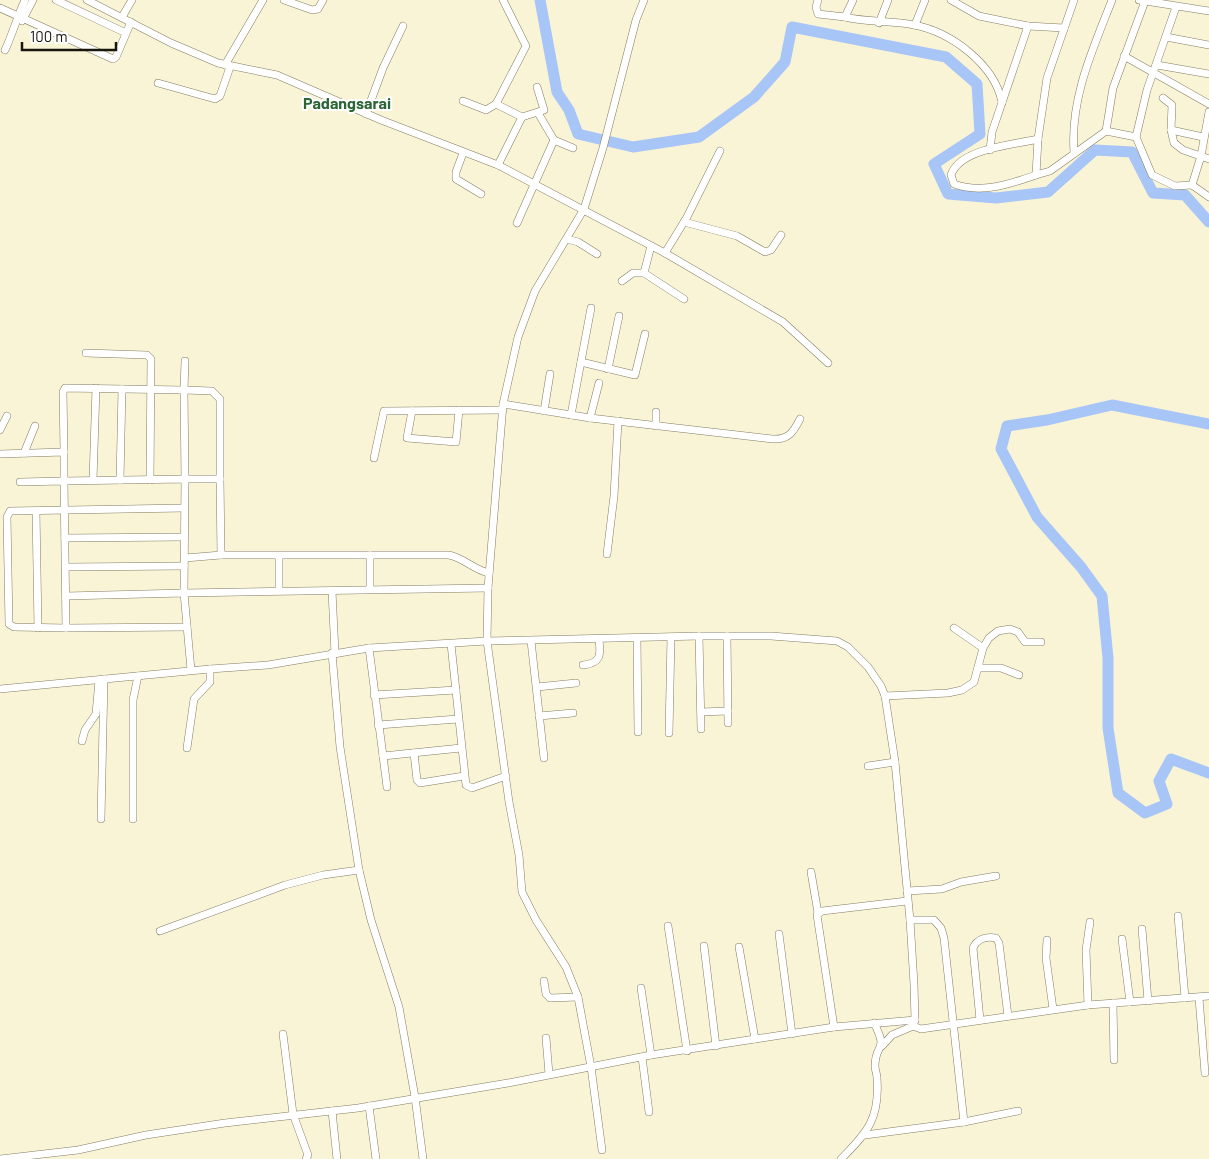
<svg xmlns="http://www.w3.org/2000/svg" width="1209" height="1159" font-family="Barlow,sans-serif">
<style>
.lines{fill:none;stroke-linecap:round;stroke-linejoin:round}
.river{stroke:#a8c5f7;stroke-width:11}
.minor-casing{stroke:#827d62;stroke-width:8}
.minor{stroke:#fff;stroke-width:7}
.labels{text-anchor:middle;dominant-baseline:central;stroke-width:4;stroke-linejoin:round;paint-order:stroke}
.quarter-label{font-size:16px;font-weight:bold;fill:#2b6635;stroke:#fff}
</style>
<rect width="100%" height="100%" fill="#faf4d7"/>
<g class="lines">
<g class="river">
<polyline points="540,0 557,92 569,110 578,134 633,147 699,137 754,97 785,62 792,27 946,57 977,84 980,134 934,164 948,194 996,198 1048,192 1095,150 1132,152 1153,193 1185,195 1209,222"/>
<polyline points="1209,424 1112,405 1047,420 1007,426 1001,449 1037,517 1081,567 1102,596 1108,658 1108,728 1118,793 1145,813 1167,804 1159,781 1171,759 1209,773"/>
</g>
<g class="minor-casing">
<g id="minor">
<polyline points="56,0 126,33"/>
<polyline points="87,0 171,43 218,63 277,75 381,120 498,165 665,253 783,322 828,363"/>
<polyline points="284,0 312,10 318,9 323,0"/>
<polyline points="503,0 526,46 496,104 522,117"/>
<polyline points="818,0 816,7 818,14 845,17"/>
<path d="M 853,0 L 845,17 C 869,23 892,20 914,25 C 951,32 994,64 1002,102"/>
<polyline points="951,0 979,16 1028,26 992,132 990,150"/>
<polyline points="1074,0 1047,78 1038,139 1036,175 1050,171 1106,131 1136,137 1147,90 1176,7"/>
<polyline points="1139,0 1209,11"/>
<polyline points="0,8 113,59 116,57 131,22"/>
<polyline points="122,17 132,0"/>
<polyline points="22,21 33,0"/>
<polyline points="879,23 888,0"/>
<polyline points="915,25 925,0"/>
<polyline points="1028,26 1064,28"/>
<polyline points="1166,37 1209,45"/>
<path d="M 5,50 C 13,33 17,17 25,0"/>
<polyline points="1124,56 1209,104"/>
<polyline points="225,65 263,0"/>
<polyline points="1157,65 1209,74"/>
<polyline points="158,83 215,99 220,96 230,67"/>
<polyline points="1163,98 1172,105 1171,130 1174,143 1183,150 1209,159"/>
<polyline points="463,101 486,110 496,104"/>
<polyline points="538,113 554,140 573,148"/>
<polyline points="366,114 383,68 403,26"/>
<polyline points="1171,130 1203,137"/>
<polyline points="1106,131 1113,88 1145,1"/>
<polyline points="1136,137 1152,175 1175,186 1192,185 1201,156 1209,112"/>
<path d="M 1074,152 C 1070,98 1093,49 1112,0"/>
<polyline points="463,153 456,172 456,179 481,194"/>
<polyline points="498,165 522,117 544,110 537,87"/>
<path d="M 1036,175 C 1010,184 982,194 954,184 L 951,175 C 960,148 1013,145 1038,139"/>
<polyline points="1192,185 1209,197"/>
<polyline points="684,222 737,236 765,252 771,250 781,235"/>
<polyline points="517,223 554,140"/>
<polyline points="567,239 578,242 597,254"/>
<polyline points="651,246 644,273 684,299"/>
<polyline points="665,253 687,217 720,151"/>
<polyline points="622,281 633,273 644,273"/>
<polyline points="86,353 147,355 151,359 150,480"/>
<polyline points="185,361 184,390 212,391 220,399 220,479"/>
<polyline points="581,362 635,375 645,334"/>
<polyline points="608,369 619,316"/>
<path d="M 503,404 L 590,418 L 772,439 C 788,440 793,433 800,419"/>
<polyline points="412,411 407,438 456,442 459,410"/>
<polyline points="544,411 550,374"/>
<polyline points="571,415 591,308"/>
<polyline points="590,418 599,383"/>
<polyline points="656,426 656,412"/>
<polyline points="0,430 7,416"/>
<polyline points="64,452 63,392 65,388 184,390 185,479 220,479 221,555"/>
<polyline points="24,453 35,426"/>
<polyline points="0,454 64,452 64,481 185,479 184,593 488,588"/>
<polyline points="374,458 384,411 503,410"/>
<polyline points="93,480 96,388"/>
<polyline points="120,480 122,389"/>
<polyline points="20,482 64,481 66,628 187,627"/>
<polyline points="36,511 38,628"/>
<polyline points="65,538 184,537"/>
<polyline points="607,554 614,496 618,421"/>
<polyline points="370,555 370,589"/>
<polyline points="279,556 279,590"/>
<path d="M 185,558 L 221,555 L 449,555 C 464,558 474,570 489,573"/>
<polyline points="67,567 184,566"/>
<polyline points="332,591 335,653"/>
<polyline points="66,596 184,593 191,670"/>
<polyline points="66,628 14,627 9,624 7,517 10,511 184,508"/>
<polyline points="954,628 983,648"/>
<polyline points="699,636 701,729"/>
<polyline points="727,636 728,723"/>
<polyline points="637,638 638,732"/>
<polyline points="531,641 544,758"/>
<polyline points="451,644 466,785 472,788 506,776"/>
<polyline points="369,648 387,787"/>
<polyline points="332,653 340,747 359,870 371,920 399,1007 415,1097 423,1159"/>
<path d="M 583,665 C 601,663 601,655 599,640"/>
<polyline points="978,668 1001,668 1019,675"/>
<polyline points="537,687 576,683"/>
<polyline points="0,689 210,669 268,665 369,648 487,641 699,636 771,636 837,641 848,647 868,667 881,686 885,696 895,762 910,920 914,984 915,1020 913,1026"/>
<polyline points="374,695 456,690"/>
<polyline points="885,696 948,693 962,690 974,682 983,648 989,638 998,631 1010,629 1018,632 1025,642 1041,642"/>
<polyline points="701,712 728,711"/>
<polyline points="539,716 573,713"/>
<polyline points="378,725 458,719"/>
<polyline points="669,733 671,637"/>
<polyline points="82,741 85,730 96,714 99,680"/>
<polyline points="187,748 194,699 210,682 210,669"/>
<polyline points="414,753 417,780 420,783 464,776"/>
<polyline points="383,756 461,748"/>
<polyline points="868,766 895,762"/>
<polyline points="101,819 104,679"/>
<polyline points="133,819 133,700 138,676"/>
<polyline points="811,872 818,913"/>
<polyline points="907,891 942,889 961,882 996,876"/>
<polyline points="1178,916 1185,998"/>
<polyline points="910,920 934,920 941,928 944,938 964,1122"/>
<polyline points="668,926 687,1051"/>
<polyline points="1142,929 1148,1001"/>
<polyline points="160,931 285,885 323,875 359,870"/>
<polyline points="779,934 792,1034"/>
<polyline points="1122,939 1130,1002"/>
<polyline points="1047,940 1046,958 1053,1009"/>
<polyline points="704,946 716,1046"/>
<polyline points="739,947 755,1039"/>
<polyline points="544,981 546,994 550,998 578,997"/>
<polyline points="641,988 651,1055"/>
<polyline points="1199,998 1205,1073"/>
<polyline points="1113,1003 1114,1060"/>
<polyline points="1088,1005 1086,950 1090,922"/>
<path d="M 980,1020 L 973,948 C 977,939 986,936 996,938 L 999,943 L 1008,1016"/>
<polyline points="834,1027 817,915 822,911 907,901"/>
<polyline points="283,1034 293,1114 308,1155 306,1159"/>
<polyline points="546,1038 549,1074"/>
<polyline points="882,1046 892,1035 913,1026 921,1029 1088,1005 1209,996"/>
<polyline points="642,1057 649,1112"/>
<polyline points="369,1106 376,1159"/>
<polyline points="332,1111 337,1159"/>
<polyline points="865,1135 964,1122 1018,1111"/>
<polyline points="602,1150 591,1067 578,997 566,967 536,920 522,892 519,855 509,802 487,641 488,588 503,404 518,337 535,291 584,209 603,148 636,20 644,0"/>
<polyline points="0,1159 78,1150 146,1135 225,1123 358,1108 508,1083 651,1055 755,1039 834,1027 915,1020"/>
<path d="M 841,1159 C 868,1132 880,1118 877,1078 C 877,1074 875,1070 875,1066 C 875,1043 889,1052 874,1023"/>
</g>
</g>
<use href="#minor" class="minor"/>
</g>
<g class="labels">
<g class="quarter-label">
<text x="347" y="102">Padangsarai</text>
</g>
</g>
<path d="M22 42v8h94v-8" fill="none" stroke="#18160c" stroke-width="2.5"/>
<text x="30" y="42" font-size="15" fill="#18160c" stroke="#ffffff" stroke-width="4" paint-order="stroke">100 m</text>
</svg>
